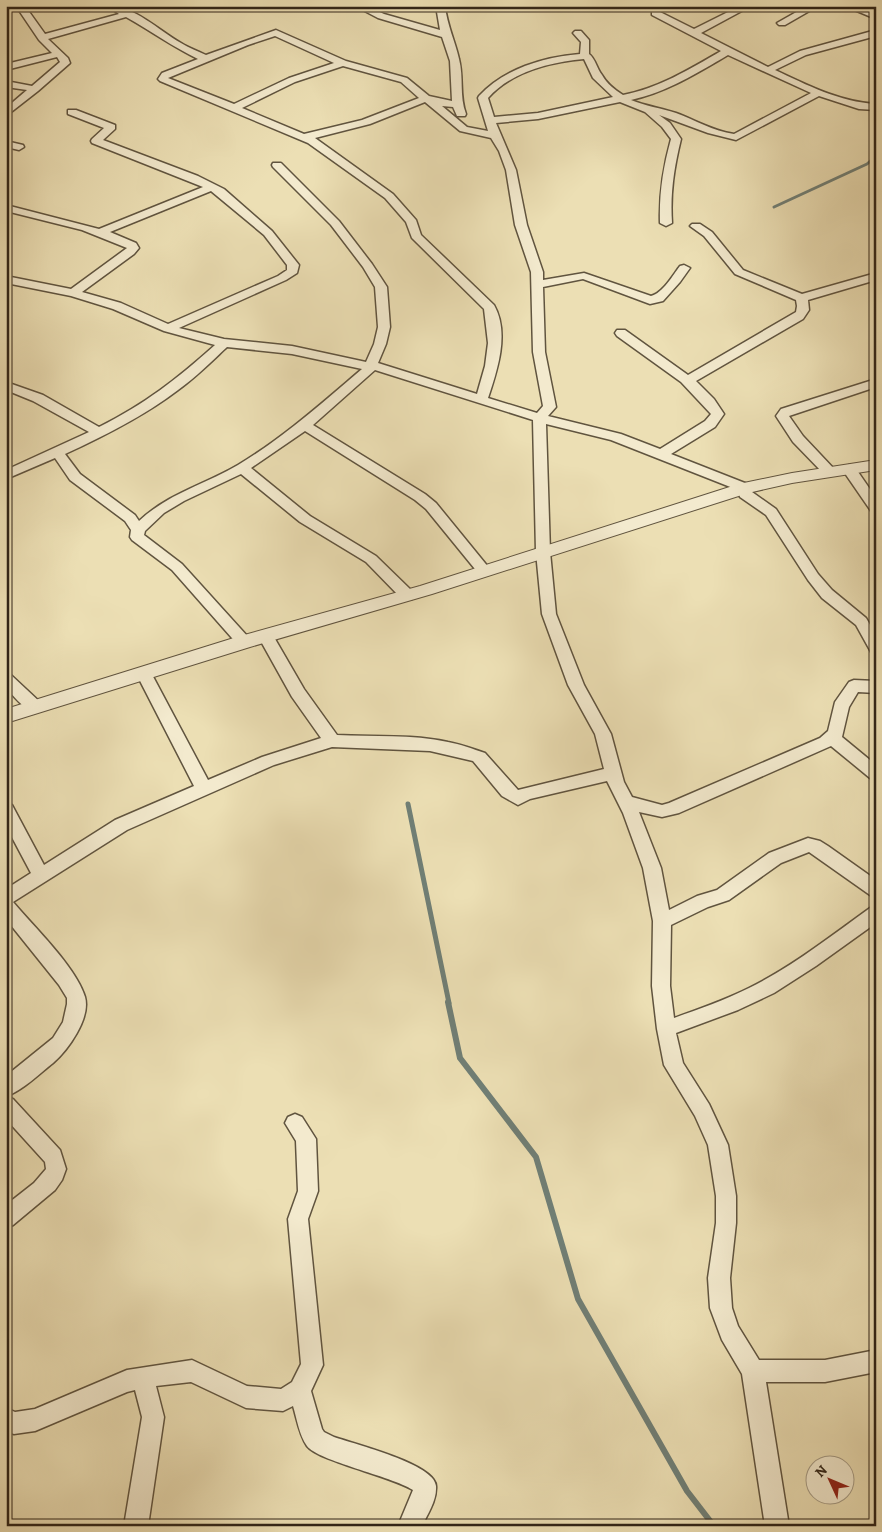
<svg xmlns="http://www.w3.org/2000/svg" width="882" height="1532" font-family="Alegreya,serif">
<style>
.lines{fill:none;stroke-linecap:round;stroke-linejoin:round}
.stream-far2{stroke:#707f76;stroke-width:3}
.stream-far1{stroke:#707f76;stroke-width:5}
.stream{stroke:#707f76;stroke-width:6}
.minor-casing{stroke:#60543f;stroke-width:3}
.tertiary-casing{stroke:#60543f;stroke-width:2}
.minor{fill:#f3eace;fill-rule:evenodd}
.tertiary{fill:#f3eace;fill-rule:evenodd}
</style>
<rect width="100%" height="100%" fill="#ecdfb4"/>
<filter id="stains"><feTurbulence type="fractalNoise" baseFrequency=".004" numOctaves="4"/><feColorMatrix values="0 0 0 0 .2 0 0 0 0 .09 0 0 0 0 .02 0 0 0 .5 -.17"/></filter>
<radialGradient id="worn" r=".72"><stop offset=".6" stop-color="#630" stop-opacity="0"/><stop offset="1" stop-color="#630" stop-opacity=".3"/></radialGradient>
<g class="lines">
<polyline class="stream-far2" points="774,207 867,164 876,156"/>
<polyline class="stream-far1" points="408,804 449,1003"/>
<polyline class="stream" points="448,1002 460,1058 536,1157 578,1299 687,1491 714,1526"/>
<g class="minor-casing">
<g id="minor">
<path d="M 16,6 L 25,6 L 45,34 L 119,14 L 108,6 C 135,6 158,30 181,43 C 189,48 198,51 206,55 L 276,30 L 346,61 L 407,78 L 429,96 L 452,101 L 450,61 L 442,37 L 378,18 L 355,6 L 367,6 L 384,14 L 440,30 L 436,6 L 445,6 C 447,25 455,41 459,59 C 464,78 459,96 466,114 L 465,116 L 457,116 L 453,107 L 442,106 L 467,127 L 488,131 L 478,98 L 479,96 C 504,69 543,57 580,54 L 581,42 L 573,33 L 575,31 L 581,31 L 589,40 L 589,54 C 595,58 597,69 602,75 C 607,84 615,90 623,95 C 659,88 690,69 721,51 L 652,15 L 652,11 L 658,11 L 694,29 L 740,6 L 751,6 L 701,33 L 768,67 L 800,51 L 876,30 L 876,36 L 806,55 L 775,70 C 807,85 840,102 876,104 L 876,110 L 859,109 L 819,96 L 736,140 L 708,133 L 659,115 L 670,123 L 681,139 C 674,168 670,193 672,223 L 666,226 L 660,223 C 659,193 663,168 671,139 L 662,127 L 645,112 L 620,102 L 538,119 L 496,123 L 516,170 L 527,225 L 543,272 L 543,280 L 584,273 L 651,296 C 663,293 673,275 680,266 L 684,265 L 690,268 L 680,282 L 663,301 L 650,304 L 583,279 L 543,287 L 545,352 L 556,407 L 548,416 L 621,434 L 660,449 L 705,421 L 711,414 L 681,382 L 617,336 L 615,333 L 617,330 L 625,330 L 688,375 L 796,312 L 797,306 L 796,300 L 735,274 L 704,236 L 690,226 L 692,224 L 700,224 L 712,232 L 743,270 L 802,294 L 876,273 L 876,280 L 808,300 L 809,310 L 803,319 L 696,381 L 714,399 L 724,414 L 715,427 L 671,454 L 750,485 L 752,492 L 776,509 L 818,574 L 832,590 L 866,618 L 876,635 L 876,653 L 871,652 L 856,625 L 822,598 L 808,580 L 766,515 L 740,497 L 738,490 L 611,440 L 546,424 L 550,552 L 556,614 L 584,685 L 611,734 L 624,782 L 632,797 L 662,805 L 669,803 L 820,738 L 828,731 L 835,702 L 849,682 L 854,680 L 876,681 L 876,693 L 858,692 L 849,707 L 842,737 L 876,765 L 876,780 L 870,778 L 831,746 L 679,813 L 662,817 L 639,812 L 661,868 L 669,910 L 697,896 L 717,890 L 769,853 L 808,838 L 820,841 L 828,846 L 876,880 L 876,897 L 870,895 L 809,852 L 781,863 L 729,900 L 708,907 L 671,925 L 670,986 L 674,1018 C 699,1009 725,1000 749,988 C 792,967 831,936 870,908 L 876,906 L 876,923 L 816,966 L 774,993 L 738,1010 L 676,1033 L 683,1063 L 709,1104 L 728,1145 L 736,1196 L 736,1223 L 730,1278 L 732,1308 L 738,1326 L 759,1360 L 825,1360 L 876,1350 L 876,1372 L 825,1382 L 766,1382 L 789,1526 L 765,1526 L 742,1374 L 722,1340 L 710,1308 L 708,1278 L 716,1223 L 716,1196 L 708,1145 L 695,1116 L 664,1065 L 657,1029 L 652,986 L 653,921 L 643,868 L 623,813 L 607,781 L 530,799 L 518,805 L 502,796 L 473,761 L 430,751 L 332,747 L 274,765 L 127,830 L 13,902 C 34,927 76,967 85,997 C 91,1018 68,1050 53,1063 C 39,1074 23,1090 7,1096 L 13,1099 L 60,1150 L 66,1169 L 62,1180 L 55,1190 L 13,1225 L 6,1228 L 6,1205 L 34,1183 L 46,1169 L 45,1162 L 6,1119 L 6,1076 L 53,1038 L 63,1022 L 67,1004 L 67,998 L 59,985 L 6,919 L 6,889 L 31,873 L 6,826 L 6,804 L 12,805 L 44,865 L 115,820 L 194,786 L 136,673 L 139,669 L 144,668 L 149,669 L 208,780 L 262,757 L 321,738 L 292,697 L 258,636 L 261,632 L 266,631 L 271,632 L 304,689 L 337,735 C 373,737 412,734 448,742 C 460,744 473,749 485,753 L 518,790 L 604,769 L 595,734 L 568,685 L 542,614 L 536,552 L 533,420 L 375,370 L 313,425 L 425,494 L 436,503 L 489,568 L 491,571 L 489,574 L 479,574 L 426,509 L 415,500 L 305,431 L 251,468 L 310,516 L 376,556 L 412,591 L 414,595 L 412,599 L 402,599 L 366,562 L 300,522 L 241,474 L 184,501 L 164,513 L 145,531 L 144,535 L 182,564 L 249,638 L 252,642 L 249,646 L 244,647 L 239,646 L 172,570 L 132,540 L 130,537 L 131,530 L 125,521 L 70,480 L 55,458 L 6,479 L 6,470 L 89,432 L 33,401 L 6,390 L 6,382 L 43,395 L 99,427 C 145,404 177,379 215,345 L 164,331 L 113,309 L 71,296 L 6,283 L 6,276 L 71,289 L 127,248 L 82,230 L 6,211 L 6,205 L 99,229 L 203,187 L 92,143 L 91,141 L 92,139 L 104,128 L 68,114 L 68,110 L 76,110 L 115,125 L 115,129 L 103,140 L 198,176 L 224,189 L 272,231 L 299,265 L 297,273 L 286,280 L 179,328 L 224,339 L 292,346 L 366,362 L 374,344 L 378,327 L 375,287 L 363,267 L 331,225 L 273,167 L 272,165 L 273,163 L 281,163 L 339,221 L 372,264 L 387,287 L 390,327 L 386,344 L 378,363 L 477,394 L 485,366 L 488,343 L 484,309 L 412,238 L 406,222 L 385,198 L 308,143 L 160,81 L 158,79 L 162,73 L 198,59 C 173,47 151,31 126,17 L 48,39 L 68,58 L 70,63 L 38,91 L 6,116 L 6,108 L 27,90 L 6,87 L 6,81 L 32,86 L 60,62 L 57,57 L 6,70 L 6,64 L 52,53 L 39,40 ZM 275,36 L 334,63 L 289,78 L 234,104 L 168,78 L 248,45 ZM 728,55 L 811,93 L 734,134 C 713,131 695,120 676,113 C 661,108 645,106 631,100 C 667,92 697,73 728,55 ZM 584,59 L 593,78 L 613,97 L 538,113 L 494,117 L 488,98 C 511,72 550,62 584,59 ZM 343,66 L 401,82 L 419,98 L 362,120 L 304,134 L 242,108 L 295,82 ZM 425,102 L 460,131 L 491,138 L 499,151 L 506,170 L 515,225 L 531,272 L 533,352 L 543,406 L 537,413 L 488,398 C 497,371 510,333 494,305 L 421,235 L 416,220 L 393,194 L 315,138 L 370,124 ZM 211,191 L 264,235 L 287,265 L 287,270 L 278,276 L 168,324 L 121,303 L 82,292 L 134,254 L 139,248 L 136,243 L 110,232 ZM 227,347 L 292,354 L 362,369 C 322,403 283,438 238,465 C 204,485 169,493 139,521 L 135,515 L 80,474 L 65,454 C 104,436 144,416 178,390 C 196,377 211,362 227,347 Z"/>
<polygon points="807,6 818,6 785,25 779,25 777,23"/>
<polygon points="845,6 858,6 876,13 876,19"/>
<polygon points="6,141 23,145 24,147 19,150 6,147"/>
<polygon points="876,379 876,387 789,416 803,436 836,471 829,475 824,474 793,442 776,416 781,409"/>
<polygon points="849,465 854,466 876,498 876,512 871,511 842,469"/>
<path d="M 6,674 L 11,675 L 41,703 L 43,707 L 41,711 C 27,715 15,697 6,688 Z"/>
<path d="M 295,1114 L 302,1117 L 316,1139 L 318,1191 L 308,1219 L 323,1365 L 311,1391 L 322,1429 L 324,1432 L 334,1437 C 354,1444 435,1464 436,1486 C 437,1500 428,1513 422,1526 L 398,1526 L 413,1490 C 391,1476 318,1461 307,1446 C 299,1435 297,1419 293,1406 L 283,1411 L 246,1408 L 191,1382 L 156,1386 L 164,1417 L 148,1526 L 124,1526 L 142,1417 L 135,1390 L 127,1392 L 35,1431 L 14,1434 L 6,1431 L 6,1408 L 15,1412 L 35,1409 L 127,1370 L 192,1360 L 247,1386 L 281,1389 L 292,1382 L 301,1364 L 288,1219 L 298,1191 L 296,1141 L 285,1123 L 288,1117 Z"/>
</g>
</g>
<g class="tertiary-casing">
<polygon id="tertiary" points="876,460 876,470 792,483 748,493 432,594 250,647 6,723 6,709 237,637 420,586 739,484 792,473"/>
</g>
<use href="#minor" class="minor"/>
<use href="#tertiary" class="tertiary"/>
</g>
<rect width="882" height="1532" fill="none" stroke="#ecdfb4" stroke-width="25"/>
<rect x="8" y="8" width="867" height="1517" fill="none" stroke="#312518" stroke-width="2.5"/>
<rect x="12" y="12" width="857" height="1507" fill="none" stroke="#312518"/>
<g transform="translate(830 1480) rotate(314)"><circle r="24" fill="#f3eace" stroke="#a59b85"/>
<path d="M0-4L9 19L0 12L-9 19Z" fill="#8f2418"/>
<text y="-8" font-size="14" font-weight="bold" text-anchor="middle" fill="#312518">N</text>
</g>
<rect width="100%" height="100%" filter="url(#stains)"/>
<rect width="100%" height="100%" fill="url(#worn)"/>
</svg>
